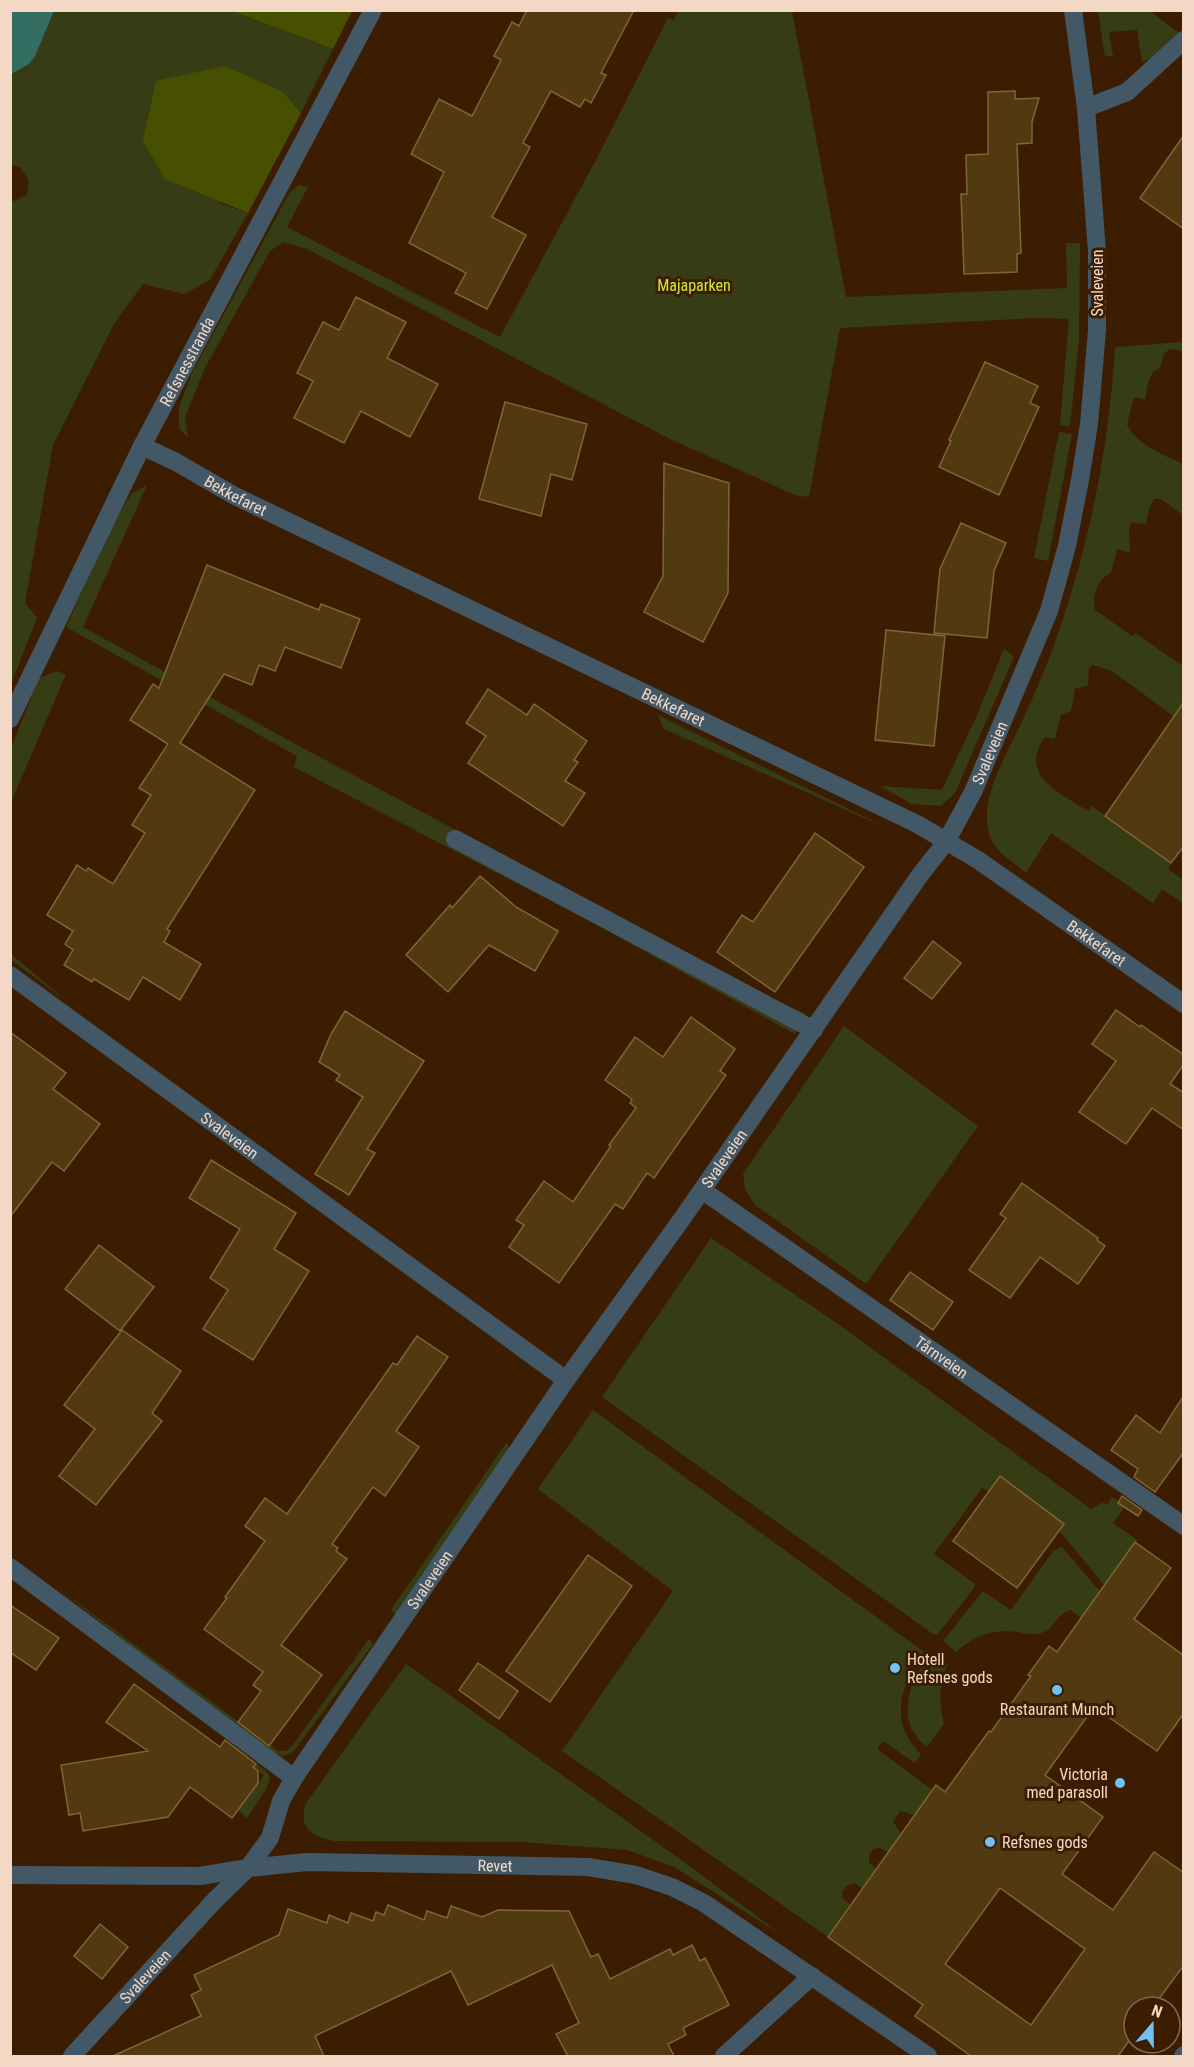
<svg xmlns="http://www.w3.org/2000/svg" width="1194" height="2067" font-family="'Roboto Condensed',sans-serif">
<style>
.green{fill:#363d14}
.forest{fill:#465000}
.water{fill:#346d61}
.building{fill:#513a12;stroke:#836433;stroke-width:1.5;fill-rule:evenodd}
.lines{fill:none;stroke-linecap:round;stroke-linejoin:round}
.lane{stroke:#435867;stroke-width:18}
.street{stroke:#435867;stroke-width:18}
.poi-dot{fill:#71c1f4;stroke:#3c1d01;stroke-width:2}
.labels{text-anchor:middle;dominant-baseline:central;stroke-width:6;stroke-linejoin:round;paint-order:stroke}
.street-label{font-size:16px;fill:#f3d8c5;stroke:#3c1d01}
.park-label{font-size:16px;fill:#cee939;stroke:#3c1d01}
.poi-label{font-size:16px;fill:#f3d8c5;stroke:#3c1d01;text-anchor:start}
</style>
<rect width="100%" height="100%" fill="#3c1d01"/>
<g class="green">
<polygon points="10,11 232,11 333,49 301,113 283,92 219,203 248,213 210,280 184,294 143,284 114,324 53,445 25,603 37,618 11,684 10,200 14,201 27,195 29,181 20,167 11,165"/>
<polygon points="678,11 792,11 846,297 1067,288 1066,243 1080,243 1079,339 1070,426 1060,425 1069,319 1037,318 840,328 809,497 795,495 670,439 307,249 283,242 270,251 205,368 185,417 188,437 179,428 179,407 192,373 290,192 299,185 308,187 287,227 500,337 597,158 668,18 674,20"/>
<polygon points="1098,11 1150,11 1179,33 1150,59 1142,62 1137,30 1109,32 1113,56 1105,56"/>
<path d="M 1183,342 L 1183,351 L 1169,349 L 1164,354 L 1160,368 C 1147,372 1148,388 1145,400 L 1136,397 L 1133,400 L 1127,425 C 1138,445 1163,455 1183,464 L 1183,515 L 1161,499 L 1154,499 L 1149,509 L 1146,524 L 1131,523 L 1129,531 L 1130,553 L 1117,549 L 1111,573 C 1097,579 1092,596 1095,610 L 1132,636 L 1135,633 L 1183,666 L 1183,723 L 1112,671 L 1093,665 L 1089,668 L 1088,686 L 1075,688 L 1071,711 L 1061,715 L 1055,739 L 1045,737 C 1017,776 1061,793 1088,811 L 1092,806 L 1171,863 L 1168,869 L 1183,880 L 1183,903 L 1162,889 L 1153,903 L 1051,833 L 1026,873 C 1001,852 986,848 987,812 C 989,784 1005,757 1017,732 C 1030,705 1042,677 1053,648 C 1088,551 1109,450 1115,347 Z"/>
<polygon points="1059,432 1072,434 1048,561 1034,558"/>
<polygon points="147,485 83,627 301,747 773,1000 806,1014 795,1034 593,923 294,767 297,756 66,627 112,525 131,494"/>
<polygon points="1004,649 1014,657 955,793 941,806 912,804 880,786 942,790 978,713"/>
<polygon points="57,671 66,674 11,802 11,748 39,678"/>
<polygon points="658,715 889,829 664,729"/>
<polygon points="11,954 64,999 11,960"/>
<polygon points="844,1026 978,1126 866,1284 755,1205 745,1189 743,1174"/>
<polygon points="711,1238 834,1321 1091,1509 1101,1503 1108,1504 1112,1497 1125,1506 1113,1523 1137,1540 1104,1585 1059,1530 1064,1524 1000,1476 989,1492 982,1488 934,1554 975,1584 975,1587 937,1635 933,1634 602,1397"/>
<path d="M 593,1410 L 924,1652 C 900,1686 888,1721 921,1754 L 915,1763 L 883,1741 L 877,1749 L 932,1790 L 914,1815 L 900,1811 L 893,1822 L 901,1833 L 888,1852 L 880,1848 L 873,1849 L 869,1856 L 869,1863 L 876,1869 L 862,1888 L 854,1883 L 847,1885 L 842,1892 L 843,1899 L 850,1904 L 828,1937 L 562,1751 L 673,1591 L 538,1489 Z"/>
<polygon points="507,1442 510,1451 396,1614 391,1610"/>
<path d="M 1062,1547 L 1104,1596 L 1093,1627 L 1071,1610 C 1056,1614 1057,1624 1046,1631 C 1035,1638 1016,1630 1003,1631 C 984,1632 970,1640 956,1652 L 943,1641 L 983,1591 L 1011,1610 L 1053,1551 Z"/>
<polygon points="55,1586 278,1751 286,1751 293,1745 369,1639 373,1644 293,1752 283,1756 276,1754 172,1678"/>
<path d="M 931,1656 L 939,1658 L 948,1664 C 938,1685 939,1702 944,1724 L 927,1747 C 924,1744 919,1741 917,1737 C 898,1714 911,1674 931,1656 Z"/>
<path d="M 406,1664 L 680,1859 L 782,1935 L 674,1867 L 627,1850 L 521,1842 L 334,1841 C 311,1835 298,1829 306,1803 Z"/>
<polygon points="228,1744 238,1749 267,1772 270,1778 267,1788 247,1818 238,1810 264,1775 227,1747"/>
</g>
<g class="forest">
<polygon points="232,11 352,11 333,49"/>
<polygon points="225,66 283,92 301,113 248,213 165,179 143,141 156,81"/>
</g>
<polygon class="water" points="10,11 54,11 35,56 29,64 11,74"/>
<g class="building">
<polygon points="527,10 634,10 601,73 606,75 591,103 585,99 580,107 551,91 523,143 530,147 492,217 526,235 487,309 455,293 466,273 409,243 444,172 411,154 439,99 472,116 501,60 494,56 512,22 519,26"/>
<polygon points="1015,91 1015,99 1039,98 1032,122 1032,143 1017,144 1021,253 1017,254 1017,272 964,274 961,194 967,194 966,155 988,154 988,92"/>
<polygon points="1184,135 1184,229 1140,198"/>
<polygon points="356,297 406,322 387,358 438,384 410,437 361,411 344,443 294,418 313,381 297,373 323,322 339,330"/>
<polygon points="985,362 1038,386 1030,403 1039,407 999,495 939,467 951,441 949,440"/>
<polygon points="505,402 587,424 572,480 551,474 541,516 479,499"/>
<polygon points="664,463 729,483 728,593 703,642 644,612 663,576"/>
<polygon points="961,523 1006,543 994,571 987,638 934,633 940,569"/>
<polygon points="207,565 319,610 321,604 360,619 341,668 285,647 275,671 259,665 252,685 224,674 180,743 255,790 167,929 170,931 164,942 201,964 180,1000 143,977 129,1000 94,979 92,982 64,965 73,950 65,944 73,931 47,915 77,865 86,871 88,868 113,884 145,833 132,825 151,795 139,788 168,744 130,720 153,684 159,688"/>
<polygon points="886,630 945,636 934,746 875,740"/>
<polygon points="488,689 527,715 534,704 587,741 574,760 578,762 565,781 585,793 563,826 468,763 486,736 466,723"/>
<polygon points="1184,702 1184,846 1171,863 1105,816"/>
<polygon points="815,833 864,867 775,992 717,952 742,915 753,922"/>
<polygon points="480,876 516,907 558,931 535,971 489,945 448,992 406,955 450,905 452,908"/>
<polygon points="933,941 961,963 932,999 904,978"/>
<polygon points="1116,1010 1140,1027 1141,1025 1184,1055 1184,1064 1170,1084 1184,1093 1184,1130 1152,1108 1126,1144 1079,1112 1116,1061 1092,1044"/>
<polygon points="345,1011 424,1061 367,1149 375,1153 349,1195 315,1174 363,1097 336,1080 340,1075 319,1062 331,1034"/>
<polygon points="691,1017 735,1049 720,1071 726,1075 654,1178 647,1173 623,1209 615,1204 559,1283 509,1247 524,1225 516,1220 544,1181 573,1202 611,1146 609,1145 636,1108 630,1103 632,1099 605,1080 635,1037 663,1057"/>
<polygon points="10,1032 66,1073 53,1089 100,1124 64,1171 52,1162 10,1217"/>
<polygon points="211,1160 296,1213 274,1249 309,1271 253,1360 203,1329 228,1290 210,1278 240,1229 189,1198"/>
<polygon points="1022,1183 1098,1238 1097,1240 1105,1246 1078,1284 1040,1257 1010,1298 969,1270 1006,1218 1000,1214"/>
<polygon points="99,1245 154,1287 120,1331 65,1289"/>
<polygon points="910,1272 953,1302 933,1330 890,1300"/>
<polygon points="122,1330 181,1371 152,1413 162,1421 96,1505 59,1476 95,1429 64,1405"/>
<polygon points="417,1336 448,1357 396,1431 419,1447 385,1496 373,1487 332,1544 338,1548 336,1551 347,1559 281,1645 322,1675 269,1746 238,1722 261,1691 253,1685 263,1672 204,1629 227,1598 225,1597 265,1541 245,1526 265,1498 287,1514 393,1363 397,1365"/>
<polygon points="1184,1395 1184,1452 1155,1492 1134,1477 1138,1469 1111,1450 1136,1415 1160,1433"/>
<polygon points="1000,1476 1064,1524 1017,1588 953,1541"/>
<polygon points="1122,1496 1142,1510 1138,1516 1118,1503"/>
<path d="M 1135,1542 L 1171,1568 L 1134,1619 L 1184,1656 L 1184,1713 L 1157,1751 L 1094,1707 L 1045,1775 L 1103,1817 L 1062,1874 L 1113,1910 L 1154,1852 L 1184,1873 L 1184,1965 L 1153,2007 L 1134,2007 L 1134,2034 L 1118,2056 L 971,2056 L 915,2016 L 923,2005 L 828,1937 L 936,1785 L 945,1792 L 989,1731 L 991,1732 L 1031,1676 L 1028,1675 L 1049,1646 L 1057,1652 ZM 1000,1888 L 1085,1949 L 1031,2025 L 945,1964 Z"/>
<polygon points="588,1555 632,1586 550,1702 506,1671"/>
<polygon points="10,1605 59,1638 36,1670 10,1652"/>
<polygon points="478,1663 518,1691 499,1719 459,1690"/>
<polygon points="134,1684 220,1747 225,1740 256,1764 253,1767 258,1771 258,1783 232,1818 190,1787 168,1817 83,1831 80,1813 69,1815 61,1765 148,1751 106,1722"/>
<polygon points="388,1905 424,1920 427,1911 447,1918 451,1906 482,1917 498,1910 569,1911 591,1957 598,1954 610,1979 670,1949 673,1955 692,1945 700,1961 705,1958 729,2005 683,2028 686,2035 668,2044 674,2056 568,2056 556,2034 579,2023 552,1965 468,2005 451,1971 315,2036 324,2056 113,2056 201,2016 191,1995 201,1990 194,1975 279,1935 288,1909 327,1923 329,1915 348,1923 351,1913 373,1921 376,1912 384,1915"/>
<polygon points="100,1924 128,1947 102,1979 74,1956"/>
</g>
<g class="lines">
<g class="lane">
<polyline points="455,839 814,1030"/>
<polyline points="1183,2056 1184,2055"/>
</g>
<g class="street">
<polyline points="1086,108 1127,92 1184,40"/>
<path id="s1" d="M 142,446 L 176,462 L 235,496 L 917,824 L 978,860 L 1184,1004"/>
<path id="s2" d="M 10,719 L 142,446 L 373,10"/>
<path id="s3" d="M 10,975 L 566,1380"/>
<path id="s4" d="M 702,1190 L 1184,1526"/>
<polyline points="10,1567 294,1778"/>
<path id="s5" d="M 10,1875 L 200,1876 L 248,1868 L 307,1862 L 588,1867 L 636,1875 L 672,1887 L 704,1903 L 928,2056"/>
<path id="s6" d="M 72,2056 L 215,1900 L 248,1868 L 270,1838 L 281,1801 L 294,1778 L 566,1380 L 684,1216 L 920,875 L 946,842 L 973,792 L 1049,611 L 1067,546 L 1080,480 L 1089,424 L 1097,330 L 1097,251 L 1086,108 L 1073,10"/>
<polyline points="724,2056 812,1976"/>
</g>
</g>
<g class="poi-dot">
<circle cx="895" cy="1668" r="6"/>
<circle cx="1057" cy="1690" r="6"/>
<circle cx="1120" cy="1783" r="6"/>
<circle cx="990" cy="1842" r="6"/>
</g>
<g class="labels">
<g class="street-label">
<text transform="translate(1097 283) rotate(-90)">Svaleveien</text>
<text stroke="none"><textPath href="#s2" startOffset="399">Refsnesstranda</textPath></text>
<text stroke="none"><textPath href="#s1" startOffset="106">Bekkefaret</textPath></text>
<text stroke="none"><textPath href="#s1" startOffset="592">Bekkefaret</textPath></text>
<text stroke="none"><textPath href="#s6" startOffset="1600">Svaleveien</textPath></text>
<text stroke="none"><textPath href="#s1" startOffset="1078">Bekkefaret</textPath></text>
<text stroke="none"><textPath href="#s3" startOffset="272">Svaleveien</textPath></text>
<text stroke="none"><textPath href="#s6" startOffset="1114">Svaleveien</textPath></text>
<text stroke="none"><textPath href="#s4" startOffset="292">Tårnveien</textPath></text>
<text stroke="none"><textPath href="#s6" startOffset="600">Svaleveien</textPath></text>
<text stroke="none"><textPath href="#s5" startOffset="486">Revet</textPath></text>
<text stroke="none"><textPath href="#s6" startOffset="108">Svaleveien</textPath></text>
</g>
<g class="park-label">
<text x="694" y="285">Majaparken</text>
</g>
<g class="poi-label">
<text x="907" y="1659">Hotell<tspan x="907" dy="18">Refsnes gods</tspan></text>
<text x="1057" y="1709" text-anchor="middle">Restaurant Munch</text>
<text x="1108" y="1774" text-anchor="end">Victoria<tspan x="1108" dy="18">med parasoll</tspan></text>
<text x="1002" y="1842">Refsnes gods</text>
</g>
</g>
<rect width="1194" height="2067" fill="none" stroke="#f3d8c5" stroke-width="24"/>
<g transform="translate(1152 2025) rotate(20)"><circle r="28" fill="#3c1d01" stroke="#85684f" stroke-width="1.5"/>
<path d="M0-4.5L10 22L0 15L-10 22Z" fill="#71c1f4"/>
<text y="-9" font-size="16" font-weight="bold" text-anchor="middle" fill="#f3d8c5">N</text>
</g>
</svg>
